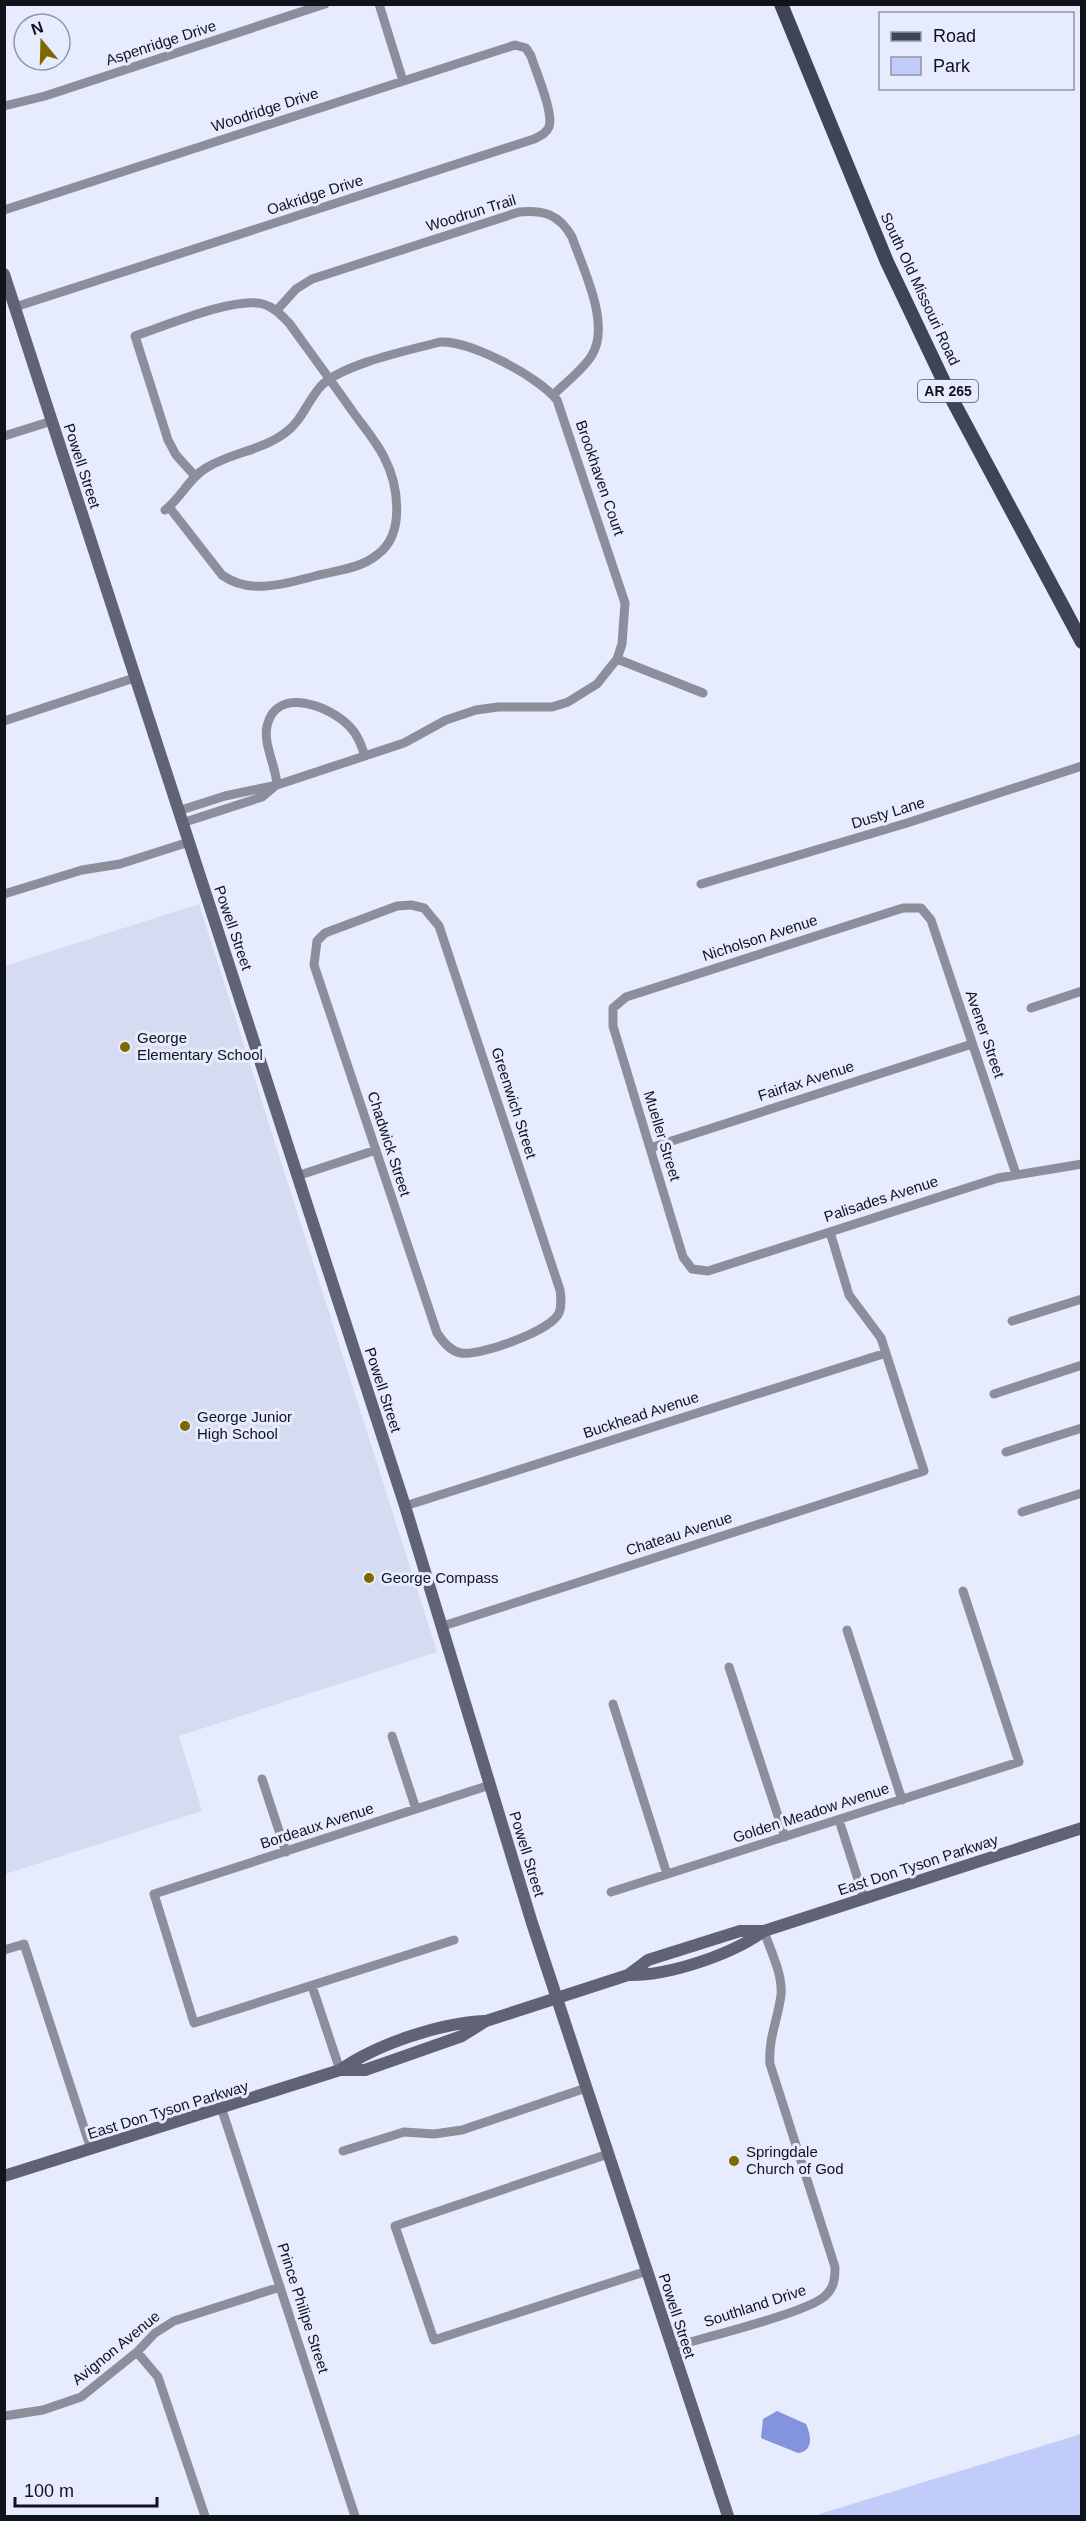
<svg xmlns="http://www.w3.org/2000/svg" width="1086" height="2521" font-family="Helvetica,sans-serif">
	<rect width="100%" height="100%" fill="#e6ebfd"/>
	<path fill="#d5dbf0" d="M199 904 437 1652 179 1736 202 1811 5 1874V966Z"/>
	<path fill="#c1ccfb" d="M1081 2434V2516H813Z"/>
	<path fill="#8493de" d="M777 2411 806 2424C811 2435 814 2451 798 2453L761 2438 763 2419Z"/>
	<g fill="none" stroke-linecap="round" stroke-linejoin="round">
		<path stroke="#8c8f9b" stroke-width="9" d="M379 4 403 81
			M4 106 45 96 325 4
			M4 210 515 45 526 48 531 56C536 72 554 113 549 127 546 134 540 136 534 139L15 307
			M277 310 296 289 312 279 519 212C544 210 559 214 572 237 583 269 611 324 592 355 583 370 565 383 553 395
			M4 436 52 421
			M169 507 222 575C251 596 287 583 319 575 339 570 362 568 378 554 406 533 398 484 384 457 376 441 363 426 353 412 332 382 310 352 289 323 281 315 274 307 263 304 235 296 165 326 135 336L168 440 176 455 195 476
			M165 510C181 498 189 478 206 468 232 452 261 451 285 433 302 421 308 400 321 386 342 364 410 350 440 342 470 340 539 377 557 400L625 603 622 644 617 659 597 684 568 702 552 707H498L476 710 446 720 404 743 277 785 225 796 178 811
			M617 659 703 693
			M4 721 134 678
			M277 785C276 766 263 744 267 726 276 685 331 706 350 727 358 735 361 745 365 756
			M182 823 262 797 275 786
			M701 884 907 823 1082 766
			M4 894 82 870 120 864 189 842
			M411 905 424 908 439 926 560 1290C561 1298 562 1306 559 1313 551 1331 480 1356 461 1353 450 1351 443 1342 437 1333L314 965 317 941 325 933 397 906Z
			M1031 1008 1082 991
			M650 1148 972 1044
			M1016 1174 931 920 921 908H903L626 997 613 1008V1026L683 1257 692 1269 708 1271 998 1178 1082 1164
			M297 1176 376 1150
			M1012 1321 1082 1299
			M994 1394 1082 1365
			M1006 1452 1082 1428
			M405 1506 886 1353
			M1022 1512 1082 1493
			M443 1626 924 1471 881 1338 849 1295 830 1232
			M847 1630 902 1800
			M729 1667 785 1837
			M613 1704 667 1874
			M392 1736 416 1809
			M262 1779 286 1852
			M839 1820 864 1898
			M611 1892 1019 1762 963 1591
			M454 1940 194 2023 154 1894 490 1785
			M4 1950 24 1944 91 2149
			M312 1986 340 2070
			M222 2110 355 2516
			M343 2151 404 2132 434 2134 462 2130 586 2088
			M608 2154 395 2226 434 2340 647 2271
			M672 2347C702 2338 807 2313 825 2296 834 2288 835 2279 835 2267L770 2064C768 2039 778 2019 781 1995 783 1974 770 1950 764 1931
			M137 2352 158 2377 205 2516
			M4 2416 43 2410 81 2397 137 2352 155 2333 174 2321 280 2287"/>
		<path stroke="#5f6374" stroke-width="12" d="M4 274 405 1506 532 1923 728 2516
			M628 1975C668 1976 731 1955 764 1931
			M340 2070C377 2044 440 2023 485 2021
			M4 2176 340 2070H365L462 2036 486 2021 628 1975 648 1960 740 1931H764L1082 1828"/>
		<path stroke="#404459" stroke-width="14" d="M781 4 887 262 954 403 1082 642"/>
	</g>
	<g fill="#7e6800" stroke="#e6ebfd" stroke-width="2">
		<circle cx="125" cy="1047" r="6"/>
		<circle cx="185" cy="1426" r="6"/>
		<circle cx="369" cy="1578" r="6"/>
		<circle cx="734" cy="2161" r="6"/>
	</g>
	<g text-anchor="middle" stroke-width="6" stroke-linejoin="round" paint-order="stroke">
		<rect fill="#e6ebfd" stroke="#505360" stroke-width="1.5" x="918" y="380" width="60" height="22" rx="4.5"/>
		<g font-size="14" font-weight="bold" fill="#10121c">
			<text x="948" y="396">AR 265</text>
		</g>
		<g font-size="15" fill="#10121c" stroke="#e6ebfd">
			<text transform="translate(161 43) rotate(-18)" y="5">Aspenridge Drive</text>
			<text transform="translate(265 110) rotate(-18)" y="5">Woodridge Drive</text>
			<text transform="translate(315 195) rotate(-18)" y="5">Oakridge Drive</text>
			<text transform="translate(471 213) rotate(-17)" y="5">Woodrun Trail</text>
			<text transform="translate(920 289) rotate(65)" y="5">South Old Missouri Road</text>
			<text transform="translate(82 466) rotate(72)" y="5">Powell Street</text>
			<text transform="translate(600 478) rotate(71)" y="5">Brookhaven Court</text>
			<text transform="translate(888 813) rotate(-17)" y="5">Dusty Lane</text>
			<text transform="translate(233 928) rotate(71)" y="5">Powell Street</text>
			<text transform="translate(760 938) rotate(-18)" y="5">Nicholson Avenue</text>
			<text transform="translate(985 1034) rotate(71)" y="5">Avener Street</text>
			<text transform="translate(806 1081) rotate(-18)" y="5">Fairfax Avenue</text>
			<text transform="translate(514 1103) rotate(72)" y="5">Greenwich Street</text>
			<text transform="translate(662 1136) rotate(73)" y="5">Mueller Street</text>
			<text transform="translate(389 1144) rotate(72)" y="5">Chadwick Street</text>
			<text transform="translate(881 1199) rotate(-18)" y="5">Palisades Avenue</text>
			<text transform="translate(383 1390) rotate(72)" y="5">Powell Street</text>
			<text transform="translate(641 1415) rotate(-18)" y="5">Buckhead Avenue</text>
			<text transform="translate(679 1534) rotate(-18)" y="5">Chateau Avenue</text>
			<text transform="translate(811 1813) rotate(-18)" y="5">Golden Meadow Avenue</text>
			<text transform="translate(317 1826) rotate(-18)" y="5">Bordeaux Avenue</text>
			<text transform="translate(527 1854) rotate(73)" y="5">Powell Street</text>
			<text transform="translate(918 1865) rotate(-18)" y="5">East Don Tyson Parkway</text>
			<text transform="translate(168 2110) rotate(-17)" y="5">East Don Tyson Parkway</text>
			<text transform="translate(755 2306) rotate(-18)" y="5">Southland Drive</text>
			<text transform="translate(303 2308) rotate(72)" y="5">Prince Philipe Street</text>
			<text transform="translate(677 2316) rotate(72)" y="5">Powell Street</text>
			<text transform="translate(116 2348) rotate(-39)" y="5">Avignon Avenue</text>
		</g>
		<g font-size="15" fill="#10121c" stroke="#e6ebfd" text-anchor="start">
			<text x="137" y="1043">George<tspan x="137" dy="17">Elementary School</tspan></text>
			<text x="197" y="1422">George Junior<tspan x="197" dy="17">High School</tspan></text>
			<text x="381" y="1583">George Compass</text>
			<text x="746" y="2157">Springdale<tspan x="746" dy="17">Church of God</tspan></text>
		</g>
	</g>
	<rect width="1086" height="2521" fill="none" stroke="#10121c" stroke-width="12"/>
	<rect x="879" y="12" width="195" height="78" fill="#e6ebfd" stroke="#9094a3" stroke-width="1.5"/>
	<rect x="891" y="32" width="30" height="9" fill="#404459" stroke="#9094a3" stroke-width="1.5"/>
	<text x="933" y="42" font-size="18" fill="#10121c">Road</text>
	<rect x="891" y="57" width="30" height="18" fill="#c1ccfb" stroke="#9094a3" stroke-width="1.5"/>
	<text x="933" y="72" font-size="18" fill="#10121c">Park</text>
	<g transform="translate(42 42) rotate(341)"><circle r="28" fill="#e6ebfd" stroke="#9094a3" stroke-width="1.5"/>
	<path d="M0-4.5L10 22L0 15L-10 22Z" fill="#7e6800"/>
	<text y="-9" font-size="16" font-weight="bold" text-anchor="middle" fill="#10121c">N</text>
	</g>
	<path d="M15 2497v9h142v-9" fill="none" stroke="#10121c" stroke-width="3"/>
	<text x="24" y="2497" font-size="18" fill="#10121c" stroke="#e6ebfd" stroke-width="4.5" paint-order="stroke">100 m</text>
</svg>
